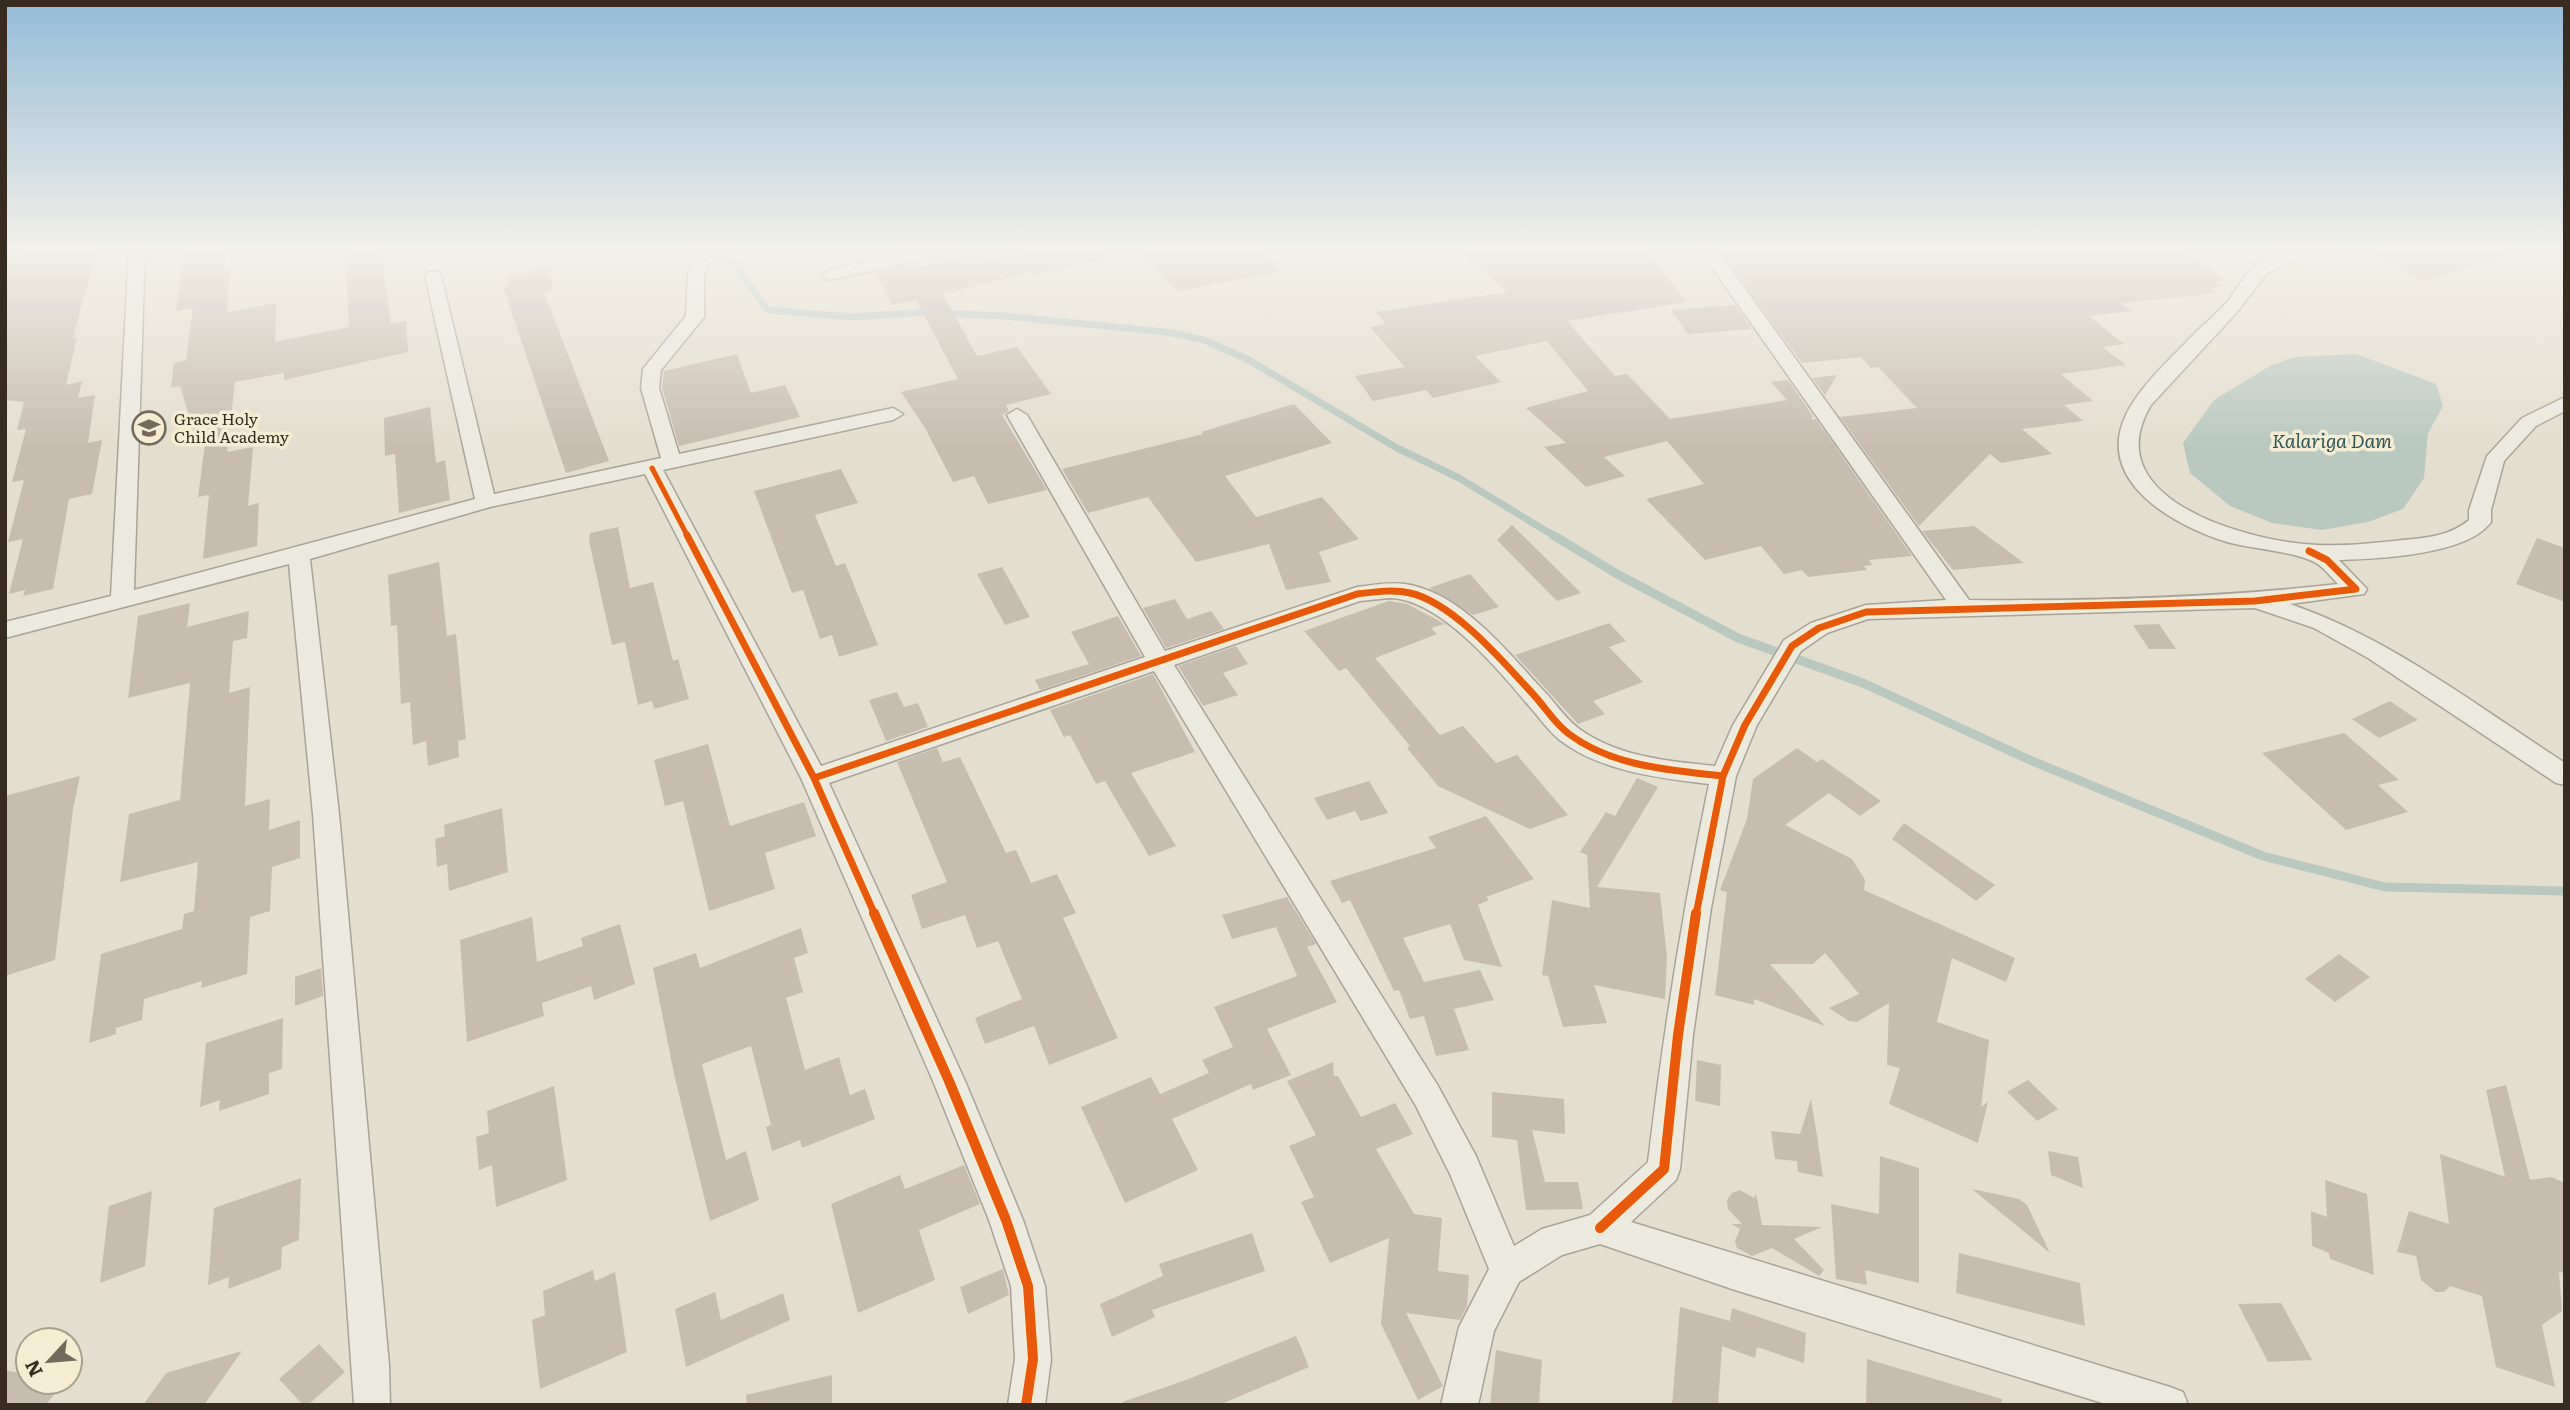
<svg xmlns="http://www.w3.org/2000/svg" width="2570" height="1410" font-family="Literata,serif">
	<rect width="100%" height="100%" fill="#e4dece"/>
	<path fill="#b9c9c0" d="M2356 354 2436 384 2443 406 2428 433 2424 478 2403 509 2368 522 2322 530 2272 523 2230 506 2190 473 2183 443 2214 400 2270 366 2295 357Z"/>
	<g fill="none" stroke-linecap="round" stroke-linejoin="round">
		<path stroke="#b9c9c0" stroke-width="7" d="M692 248 732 262 768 310 852 317 924 312 1004 316 1166 332 1204 340 1247 359 1397 448 1459 478 1556 537"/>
		<path stroke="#b9c9c0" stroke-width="9" d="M1553 535 1617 574 1738 638 1863 683 2032 761 2263 856 2385 887 2565 891"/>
	</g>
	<path fill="#c7bdaf" d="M32 248H97L73 338 77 337 66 385 82 381 78 398 95 395 88 443 102 440 92 494 69 499 53 589 23 596 25 590 9 594 23 539 8 542 24 480 12 482 26 429 17 430 24 402 5 400V257Z
		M184 248H226L224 271 230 270 227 312 276 303 275 342 349 327 345 248H381L391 324 406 321 408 352 284 380V373L235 382 227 452 253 447 248 506 259 503 257 546 203 559 209 495 198 497 206 436 196 438 180 386 171 388 174 363 186 360 193 308 176 311Z
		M1034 248H1110L1111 258 1035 275 1032 272 943 294 977 356 1017 347 1051 394 1006 405 1009 411 1002 415 1047 490 988 504 974 476 953 482 925 428 901 392 958 379 916 300 892 305 875 273 909 265 911 269 982 252 988 259Z
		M1138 248H1261L1281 271 1177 292Z
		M1456 248H1644L1687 302 1567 321 1615 376 1627 374 1670 419 1787 400 1771 382 1788 380 1813 416 1811 420 1816 419 1912 556 1869 560 1872 565 1864 566 1867 570 1808 577 1802 570 1784 574 1761 546 1705 560 1646 499 1704 484 1667 441 1604 457 1625 476 1586 487 1544 447 1566 443 1526 408 1588 391 1547 341 1475 356 1501 382 1433 398 1426 390 1373 401 1355 376 1405 367 1370 327 1386 324 1376 312 1508 292Z
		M1717 248H2178L2225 280 2215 281 2223 286 2211 288 2219 293 2121 303 2132 311 2089 316 2124 344 2102 347 2126 365 2061 374 2093 401 2064 405 2083 421 2022 429 2052 454 2001 463 1990 454 1919 526 1840 417 1917 408 1878 367 1871 368 1861 357 1802 363Z
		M2360 248H2510L2511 254 2423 281Z
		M549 267 554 290 544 292 609 461 566 473 503 287 508 286 506 276Z
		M1735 305 1752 329 1688 334 1671 310Z
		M737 354 751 393 785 385 800 417 679 446 662 388 664 371Z
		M1837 375 1825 395 1812 378Z
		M1294 404 1332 443 1225 476 1256 517 1322 497 1359 539 1319 552 1331 582 1286 590 1269 544 1196 562 1148 497 1088 513 1062 469 1203 434 1201 432Z
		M430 407 436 463 445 460 450 500 399 513 395 454 385 456 384 418Z
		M841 469 858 503 815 515 836 566 845 563 878 645 839 657 832 635 820 639 803 590 792 593 754 491Z
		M1512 525 1581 593 1557 601 1497 540Z
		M1974 526 2024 563 1953 570 1922 531Z
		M618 527 630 588 653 582 673 661 678 659 689 699 654 709 652 701 638 705 625 642 612 645 589 541 590 533Z
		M2537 538 2565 548V602L2516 584Z
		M439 562 447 636 456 634 466 739 458 741 459 757 428 766 426 741 413 745 410 702 401 704 397 625 391 626 388 575Z
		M1002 567 1030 617 1005 625 977 574Z
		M1470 574 1499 607 1473 615 1429 588Z
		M1175 599 1187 619 1211 611 1224 629 1166 648 1143 608Z
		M1389 601 1407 604 1445 624 1431 628 1437 634 1375 658 1440 735 1463 726 1496 763 1517 755 1568 815 1530 829 1438 786 1407 748 1410 746 1346 668 1339 671 1304 631Z
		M190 603 187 627 249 611 247 638 233 641 229 693 250 687 245 806 270 799 269 830 300 820V858L272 867 270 911 250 917 247 974 201 988 202 981 144 999 142 1020 116 1028V1034L89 1043 101 954 182 929 184 914 194 911 198 862 120 882 129 814 180 800 190 683 128 698 138 616Z
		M1118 616 1141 656 1040 690 1035 680 1089 664 1071 632Z
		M1609 623 1626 641 1609 647 1643 682 1593 701 1605 714 1578 724 1515 655Z
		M2159 624 2176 649H2149L2133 625Z
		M1236 646 1248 664 1223 673 1238 695 1203 706 1178 666Z
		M1153 674 1195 752 1131 773 1176 846 1149 856 1105 781 1096 784 1070 735 1064 737 1050 710Z
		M897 692 904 707 918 703 928 727 886 741 869 700Z
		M2390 701 2418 720 2379 738 2352 719Z
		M2344 733 2399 780 2378 785 2408 812 2346 830 2262 753Z
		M708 744 730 826 804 802 816 836 765 853 775 889 709 911 683 801 665 806 654 760Z
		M937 748 943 762 960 757 1006 853 1016 850 1031 883 1057 874 1076 913 1063 918 1118 1038 1049 1065 1034 1026 985 1044 975 1018 1022 999 998 941 977 948 965 915 922 929 911 895 947 882 897 762Z
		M1797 748 1817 762 1822 759 1881 801 1860 816 1829 793 1785 825 1852 859 1865 880 1864 890 2015 958 2006 982 1952 958 1937 1022 1989 1040 1981 1107 1988 1102 1978 1143 1889 1104 1900 1068 1887 1065 1889 1003 1857 1022 1849 1021 1829 1008 1859 994 1825 953 1813 964H1770L1825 1026 1754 999V1005L1715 995 1727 892 1720 890 1747 819 1753 779Z
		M80 776 73 809 55 960 5 976V796Z
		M1637 778 1658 787 1597 887 1660 893 1667 957 1665 999 1594 985 1607 1023 1563 1027 1548 976 1542 975 1552 900 1590 908 1587 855 1580 852 1606 812 1615 816Z
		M1369 781 1388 813 1361 821 1355 811 1327 820 1314 798Z
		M502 808 508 872 449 891 447 864 437 867 435 839 445 836 444 825Z
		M1486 816 1534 879 1486 897 1489 900 1478 905 1502 967 1464 960 1450 924 1403 938 1424 982 1480 970 1494 1000 1454 1009 1469 1050 1436 1056 1424 1016 1410 1019 1399 990 1394 991 1350 900 1342 903 1330 881 1436 848 1428 837Z
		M1904 823 1995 885 1976 901 1892 839Z
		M1287 897 1316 944 1307 947 1337 1002 1267 1029 1291 1075 1253 1090 1251 1084 1172 1119 1198 1170 1125 1203 1081 1107 1151 1077 1160 1094 1209 1073 1202 1060 1233 1047 1214 1007 1297 976 1276 927 1232 939 1222 915Z
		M532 917 537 962 583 946 581 938 620 924 635 984 594 1000 591 986 542 1003 544 1016 467 1042 460 940Z
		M801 928 808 953 794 958 803 992 786 998 805 1070 839 1057 850 1095 865 1089 875 1119 802 1148 800 1140 772 1151 766 1127 771 1125 751 1046 702 1064 726 1160 746 1151 759 1200 710 1221 674 1074 653 968 696 953 700 968Z
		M2339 954 2370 977 2335 1002 2305 979Z
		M321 968 323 996 295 1006V977Z
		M283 1018 282 1069 269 1073V1094L219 1111 220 1100 200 1107 206 1043Z
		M1697 1060 1721 1065 1720 1106 1695 1101Z
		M1333 1062 1334 1076H1338L1361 1117 1395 1103 1413 1134 1376 1149 1414 1214 1442 1218 1438 1271 1469 1275 1467 1306 1460 1320 1406 1313 1443 1386 1418 1400 1381 1324 1389 1238 1330 1263 1301 1202 1314 1197 1289 1146 1316 1135 1287 1081Z
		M2028 1080 2058 1109 2037 1121 2007 1092Z
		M2506 1085 2530 1180 2551 1177 2565 1183V1273L2559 1272 2562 1311 2542 1325 2555 1387 2496 1367 2482 1296 2450 1286 2444 1292H2436L2421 1280 2416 1256 2397 1252 2409 1211 2449 1224 2440 1154 2505 1177 2486 1090Z
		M554 1086 567 1180 496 1207 492 1165 479 1170 476 1137 489 1133 487 1111Z
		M1492 1092 1564 1099 1565 1134 1532 1130 1545 1182H1578L1583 1209 1526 1210 1517 1140 1492 1137Z
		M1811 1099 1817 1136 1823 1177 1798 1172 1797 1161 1775 1159 1771 1131 1800 1134Z
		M2048 1151 2078 1157 2083 1188 2051 1175Z
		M1880 1156 1919 1168V1283L1865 1270 1867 1285 1836 1279 1831 1204 1879 1214Z
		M964 1165 980 1204 919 1230 935 1280 858 1313 831 1204 900 1175 905 1189Z
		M301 1178 299 1240 282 1247 281 1269 228 1289 229 1277 208 1285 214 1208Z
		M2325 1180 2367 1194 2374 1275 2330 1259 2329 1253 2312 1246 2311 1211 2327 1217Z
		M1972 1189 2019 1199 2027 1205 2050 1253Z
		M1740 1190 1754 1198 1756 1193 1762 1225 1822 1227 1794 1239 1824 1270 1819 1276 1772 1248 1752 1256 1737 1248 1735 1241 1740 1229 1732 1224H1742L1728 1209 1727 1200 1732 1193Z
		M152 1191 145 1266 100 1283 109 1206Z
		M1252 1233 1265 1271 1152 1310 1155 1317 1112 1337 1100 1304 1163 1276 1159 1264Z
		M1959 1253 2080 1283 2085 1326 1956 1293Z
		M1003 1269 1009 1295 968 1314 960 1287Z
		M593 1270 595 1281 615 1272 627 1352 540 1389 532 1320 545 1315 543 1291Z
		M715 1292 721 1320 783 1293 790 1320 686 1367 675 1309Z
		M2281 1303 2312 1360 2268 1362 2238 1304Z
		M1680 1307 1730 1321 1732 1308 1806 1333 1804 1363 1757 1347 1755 1358 1722 1346 1718 1405H1672Z
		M1296 1336 1309 1367 1219 1405H1123L1122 1402 1186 1380Z
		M319 1344 345 1372 308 1405H303L279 1379Z
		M1496 1350 1542 1360 1539 1405H1490Z
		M242 1351 204 1405H143L166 1373Z
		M1867 1359 2002 1399 2001 1405H1866Z
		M5 1370 28 1375V1382H63L46 1405H5Z
		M832 1375V1405H747L746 1395Z"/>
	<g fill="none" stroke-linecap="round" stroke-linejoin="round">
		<defs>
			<path id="minor" d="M5 248H19L5 255Z
				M129 248H145L134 590 475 499 425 276 427 272H439L441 276 494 494 661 458 641 388 643 369 686 316 688 274 695 256 720 248H744L708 263 704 274V317L661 370 659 388 679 454 893 408 903 414 893 420 663 470 821 766 1145 657 1007 415 1017 409 1027 415 1165 651 1357 587C1373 585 1389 582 1405 584 1460 592 1506 650 1542 689 1554 701 1564 717 1578 728 1617 757 1668 761 1715 766L1733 725 1784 640 1811 623 1866 605 1946 600 1708 262 1693 248H1712L1720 254 1969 600C2092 601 2216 598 2338 584 2332 578 2326 570 2319 565 2302 552 2251 549 2227 542 2175 526 2094 482 2126 415 2139 387 2173 356 2194 334 2206 322 2219 312 2229 300 2236 290 2242 279 2250 270 2272 247 2312 248 2341 248L2339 251 2292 261 2267 273 2238 311 2151 405C2096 497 2239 538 2304 544 2335 547 2364 544 2394 541 2420 538 2448 538 2469 520V510L2487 456 2522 418 2565 397V411L2536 426 2504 461 2491 510V522C2468 555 2377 559 2339 560L2367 589 2364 594 2290 604C2390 638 2477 706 2565 763V785L2556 783 2368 658 2314 628 2255 608 1868 619 1827 633 1801 651 1757 725 1736 776 1711 908 1693 1035 1680 1169 1676 1180 1631 1222 2170 1387 2183 1392 2188 1405H2109L1735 1290 1600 1244 1562 1255 1519 1282 1494 1331 1478 1405H1441L1459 1327 1489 1269 1450 1174 1416 1106 1154 671 829 783 965 1081 1023 1220 1045 1286 1051 1359 1045 1405H1008L1015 1359 1011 1286 989 1220 933 1081 801 778 645 474 490 507 310 559 339 814 389 1365 390 1405H354L313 814 289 564 5 638V622L111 596ZM1389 598C1439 598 1498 669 1529 706 1539 717 1549 732 1561 741 1603 772 1659 778 1709 784 1683 909 1663 1034 1648 1162L1590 1215 1542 1229 1514 1246 1476 1156 1438 1086 1174 665 1360 601Z
				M929 248H960L952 253 829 280 821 275 829 270Z"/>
		</defs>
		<use href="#minor" stroke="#a9a397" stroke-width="3"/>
		<use href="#minor" fill="#ece9df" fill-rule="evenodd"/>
		<defs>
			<path id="cycleway-far2" d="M652 468 688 537"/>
			<path id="cycleway-far1" d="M687 535 814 778 875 915
				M814 778 1357 594C1374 592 1393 589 1410 593 1454 603 1503 662 1533 694 1545 707 1555 724 1569 734 1613 767 1671 770 1723 776
				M1696 915 1723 776 1745 725 1792 646 1819 628 1866 612 2255 601 2356 589 2327 560 2309 551"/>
			<path id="cycleway" d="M874 913 949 1081 1006 1220 1028 1286 1033 1359 1026 1405
				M1600 1228 1664 1169 1678 1035 1696 913"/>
		</defs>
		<use href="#cycleway-far2" stroke="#f4edd4" stroke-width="9"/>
		<use href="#cycleway-far1" stroke="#f4edd4" stroke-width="11"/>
		<use href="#cycleway" stroke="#f4edd4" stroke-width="14"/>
		<use href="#cycleway-far2" stroke="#e8590c" stroke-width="5"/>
		<use href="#cycleway-far1" stroke="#e8590c" stroke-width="7"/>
		<use href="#cycleway" stroke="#e8590c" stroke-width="10"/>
	</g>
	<linearGradient id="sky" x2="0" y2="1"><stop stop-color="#95bcd8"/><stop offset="0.56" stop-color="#f3f0e9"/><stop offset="1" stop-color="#f3f0e9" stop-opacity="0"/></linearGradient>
	<rect width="2570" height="446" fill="url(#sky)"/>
	<defs>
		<symbol id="school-ring" viewBox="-11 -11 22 22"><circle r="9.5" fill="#f4edd4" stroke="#746a5c" stroke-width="1.5"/><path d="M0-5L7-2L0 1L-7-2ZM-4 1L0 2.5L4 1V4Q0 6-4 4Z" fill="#746a5c"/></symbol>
	</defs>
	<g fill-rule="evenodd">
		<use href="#school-ring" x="130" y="409" width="38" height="38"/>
	</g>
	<g text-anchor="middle" stroke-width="7" stroke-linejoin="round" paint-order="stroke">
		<g font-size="16" fill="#372c1f" stroke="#f4edd4" text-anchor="start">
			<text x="174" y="425">Grace Holy<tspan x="174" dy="18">Child Academy</tspan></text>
		</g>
		<g font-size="19" font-style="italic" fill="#2f5756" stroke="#f4edd4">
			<text x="2332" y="448">Kalariga Dam</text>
		</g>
	</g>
	<rect width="2570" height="1410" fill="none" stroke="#372c1f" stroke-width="14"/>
	<g transform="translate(49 1361) rotate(244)"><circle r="33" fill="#f4edd4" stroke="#a8a08c" stroke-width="2"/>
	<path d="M0-5L12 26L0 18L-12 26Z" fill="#746a5c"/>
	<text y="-10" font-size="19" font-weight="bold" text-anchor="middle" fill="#372c1f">N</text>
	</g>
</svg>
